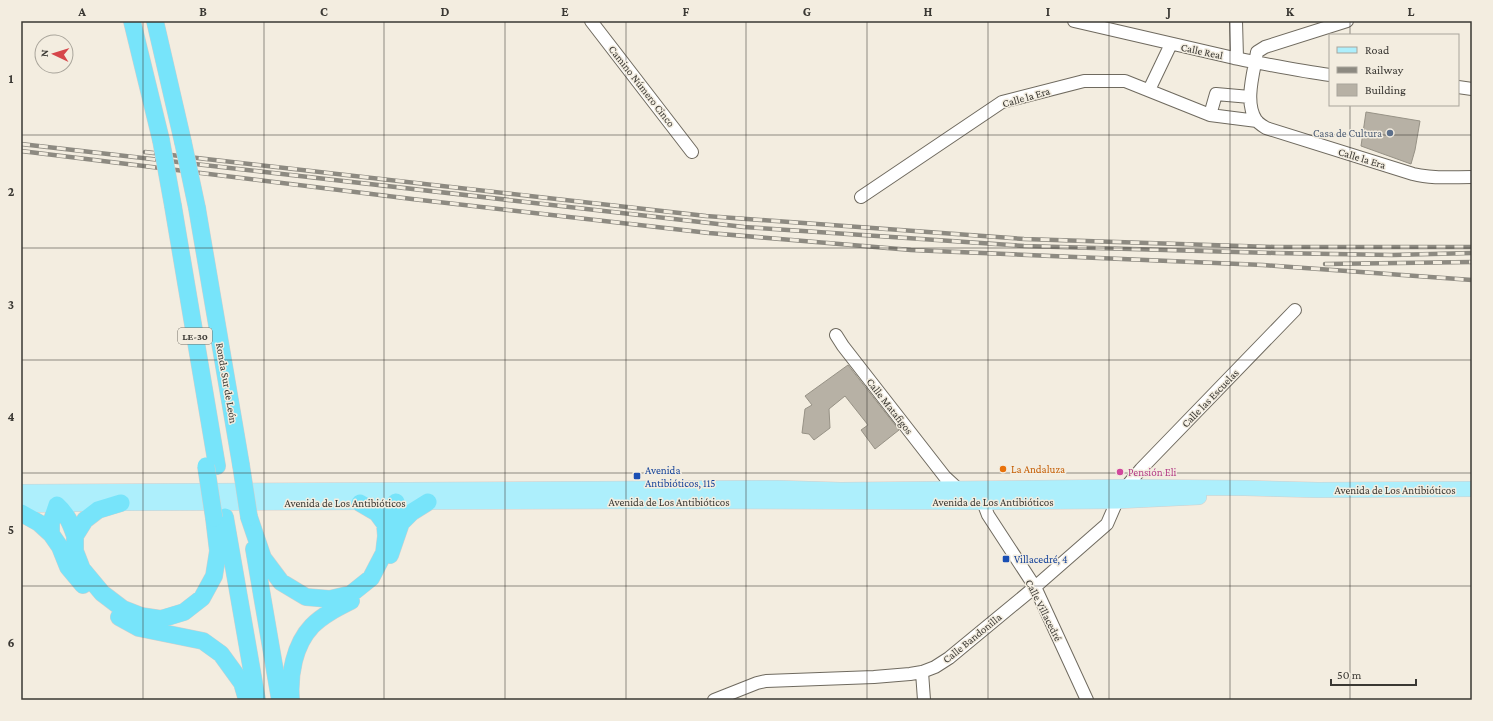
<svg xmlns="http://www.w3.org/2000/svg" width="1493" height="721" font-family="'Crimson Pro',serif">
	<rect width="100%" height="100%" fill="#f3ede0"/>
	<path fill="#b7b1a5" stroke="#979286" d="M1366 112 1420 121 1415 150 1411 164 1361 146Z
		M848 365 899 430 875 449 861 430 868 425 845 396 829 409 830 428 814 440 809 434 802 433 805 409 812 405 805 396Z"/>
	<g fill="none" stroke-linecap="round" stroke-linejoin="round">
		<defs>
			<path id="minor" d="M591 21 692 152
				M1074 21C1128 34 1181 46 1234 58 1266 64 1298 71 1330 75
				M1236 21 1237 58
				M1347 21 1265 47 1257 52C1254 72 1244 102 1256 120 1258 123 1263 126 1266 128L1413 174C1432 179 1452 177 1472 177
				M1458 87 1472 89
				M1149 90 1171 44
				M1210 115 1216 94 1250 97
				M861 197 1002 102 1084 81H1125L1210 115 1257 121
				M836 335 843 346 945 477 958 489
				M1126 487 1141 469 1295 310
				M983 502 988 515 1035 587 1087 700
				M922 672 924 700
				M714 700 757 683 766 681 874 677 910 674 922 672 935 667 949 658 1035 587 1107 524 1117 501"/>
			<path id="major" d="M21 492 777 488 841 490 1126 487 1245 488 1318 490 1472 489
				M21 505 121 503 660 501 983 502 1117 501 1199 497"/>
			<path id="highway" d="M132 21 161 140
				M155 21 183 142
				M173 206 217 466
				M197 208 241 465
				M121 503 98 510 85 520 75 536V551L82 569 102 593 123 609 141 616 161 619 184 612 202 598 214 576 218 551 214 518
				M21 513 39 523 51 534 60 547 68 567 83 585
				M225 517 257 700
				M249 517 263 558 281 582 306 597 330 599 351 594 371 578 384 553 386 536 385 524 377 513 360 503
				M385 524 387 513 396 502 401 515V523
				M51 534V523L57 505C67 514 71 524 75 536
				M254 549 280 700
				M390 555 401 523 412 512 428 502
				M119 617 139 628 203 641 221 654 242 683 247 700
				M291 700C289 675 294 645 312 626 323 615 337 608 351 601"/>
		</defs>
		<use href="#minor" stroke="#6f6a5f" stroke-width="14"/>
		<use href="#major" stroke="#d0cfce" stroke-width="16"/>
		<use href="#highway" stroke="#d0cfce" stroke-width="18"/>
		<use href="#minor" stroke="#fff" stroke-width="12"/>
		<use href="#major" stroke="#adeffc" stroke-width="15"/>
		<use href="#highway" stroke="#77e4fa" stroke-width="17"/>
		<defs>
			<path id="rail" d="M21 144 744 227 1024 246 1275 253 1392 255 1472 253
				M21 151 412 199 709 233 911 250 1263 265 1472 280
				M145 152 706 216 1024 239 1275 247H1472
				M1325 264 1472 262"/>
		</defs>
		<use href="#rail" stroke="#8d8a81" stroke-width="4.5"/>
		<use href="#rail" stroke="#f3ede0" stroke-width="3" stroke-dasharray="9" stroke-linecap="butt"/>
		<defs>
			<path id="highway-bridge" d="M161 140 173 206
				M183 142 197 208
				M241 465 249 517
				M206 466 214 518"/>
		</defs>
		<use href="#highway-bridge" stroke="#d0cfce" stroke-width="18" stroke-linecap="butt"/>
		<use href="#highway-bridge" stroke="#77e4fa" stroke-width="17"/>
	</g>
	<path fill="none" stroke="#3a3833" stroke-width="1" stroke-opacity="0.55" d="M143 21V700M264 21V700M384 21V700M505 21V700M626 21V700M746 21V700M867 21V700M988 21V700M1109 21V700M1230 21V700M1350 21V35M1350 105V700M21 135H1472M21 248H1472M21 360H1472M21 473H1472M21 586H1472"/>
	<circle fill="#5c6f8a" stroke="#f3ede0" stroke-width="1.5" cx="1390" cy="133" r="4"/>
	<circle fill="#e8710a" stroke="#f3ede0" stroke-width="1.5" cx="1003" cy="469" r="4"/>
	<circle fill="#d1479c" stroke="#f3ede0" stroke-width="1.5" cx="1120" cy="472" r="4"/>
	<g fill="#1a4fb4" stroke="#f3ede0" stroke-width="1.5">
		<rect x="633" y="472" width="8" height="8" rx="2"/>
		<rect x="1002" y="555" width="8" height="8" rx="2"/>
	</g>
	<g text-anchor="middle" stroke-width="3" stroke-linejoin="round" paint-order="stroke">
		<rect fill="#f3ede0" stroke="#726e67" stroke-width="1" x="178" y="328" width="34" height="16" rx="3"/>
		<g font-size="10" font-weight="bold" fill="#3a3833">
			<text x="195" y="340">LE-30</text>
		</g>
		<g font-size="11" fill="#3a3833" stroke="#f3ede0">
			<text transform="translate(1202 51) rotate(12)" y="4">Calle Real</text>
			<text transform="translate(642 86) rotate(52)" y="4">Camino Número Cinco</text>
			<text transform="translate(1026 97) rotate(-16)" y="4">Calle la Era</text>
			<text transform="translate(1362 158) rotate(17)" y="4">Calle la Era</text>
			<text transform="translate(227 383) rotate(80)" y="4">Ronda Sur de León</text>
			<text transform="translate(1210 398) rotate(-46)" y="4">Calle las Escuelas</text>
			<text transform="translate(890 406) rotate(52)" y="4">Calle Matafigos</text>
			<text x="1395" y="494">Avenida de Los Antibióticos</text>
			<text x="669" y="506">Avenida de Los Antibióticos</text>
			<text x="993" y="506">Avenida de Los Antibióticos</text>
			<text x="345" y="507">Avenida de Los Antibióticos</text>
			<text transform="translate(1044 610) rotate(63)" y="4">Calle Villacedré</text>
			<text transform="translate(972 638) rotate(-39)" y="4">Calle Bandonilla</text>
		</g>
		<g font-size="11" fill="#4e5e75" stroke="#f3ede0" text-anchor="end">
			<text x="1382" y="137">Casa de Cultura</text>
		</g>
		<g font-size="11" fill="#c56008" stroke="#f3ede0" text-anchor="start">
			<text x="1011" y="473">La Andaluza</text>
		</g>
		<g font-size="11" fill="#164399" stroke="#f3ede0" text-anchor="start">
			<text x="645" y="474">Avenida<tspan x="645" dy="13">Antibióticos, 115</tspan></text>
			<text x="1014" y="563">Villacedré, 4</text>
		</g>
		<g font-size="11" fill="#b23c85" stroke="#f3ede0" text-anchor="start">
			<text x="1128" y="476">Pensión Eli</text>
		</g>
	</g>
	<rect width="1493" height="721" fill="none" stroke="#f3ede0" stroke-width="44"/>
	<rect x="1329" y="34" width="130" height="72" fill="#f3ede0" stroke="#a9a59b"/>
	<rect x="1337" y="47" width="20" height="6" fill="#adeffc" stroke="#a9a59b"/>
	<text x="1365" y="54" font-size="12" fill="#3a3833">Road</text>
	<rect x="1337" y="67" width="20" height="6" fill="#8d8a81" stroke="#a9a59b"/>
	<text x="1365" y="74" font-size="12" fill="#3a3833">Railway</text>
	<rect x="1337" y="84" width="20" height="12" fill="#b7b1a5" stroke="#a9a59b"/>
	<text x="1365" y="94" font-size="12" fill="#3a3833">Building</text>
	<g transform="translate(54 54) rotate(274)"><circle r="19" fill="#f3ede0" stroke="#a9a59b"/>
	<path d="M0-3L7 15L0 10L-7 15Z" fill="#d6464b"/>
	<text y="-6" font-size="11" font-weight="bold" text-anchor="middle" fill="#3a3833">N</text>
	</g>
	<path d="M1331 679v6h85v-6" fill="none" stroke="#3a3833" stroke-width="2"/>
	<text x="1337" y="679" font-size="12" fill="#3a3833" stroke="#f3ede0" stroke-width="3" paint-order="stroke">50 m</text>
	<rect x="22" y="22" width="1449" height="677" fill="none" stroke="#3a3833" stroke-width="1.5"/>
	<g font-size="13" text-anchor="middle" font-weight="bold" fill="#3a3833">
		<text x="82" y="16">A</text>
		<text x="203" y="16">B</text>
		<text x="324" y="16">C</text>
		<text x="445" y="16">D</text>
		<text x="565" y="16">E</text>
		<text x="686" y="16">F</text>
		<text x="807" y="16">G</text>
		<text x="928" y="16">H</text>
		<text x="1048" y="16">I</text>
		<text x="1169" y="16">J</text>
		<text x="1290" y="16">K</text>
		<text x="1411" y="16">L</text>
		<text x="11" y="83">1</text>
		<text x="11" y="196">2</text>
		<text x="11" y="309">3</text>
		<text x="11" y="421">4</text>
		<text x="11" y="534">5</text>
		<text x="11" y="647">6</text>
	</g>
</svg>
